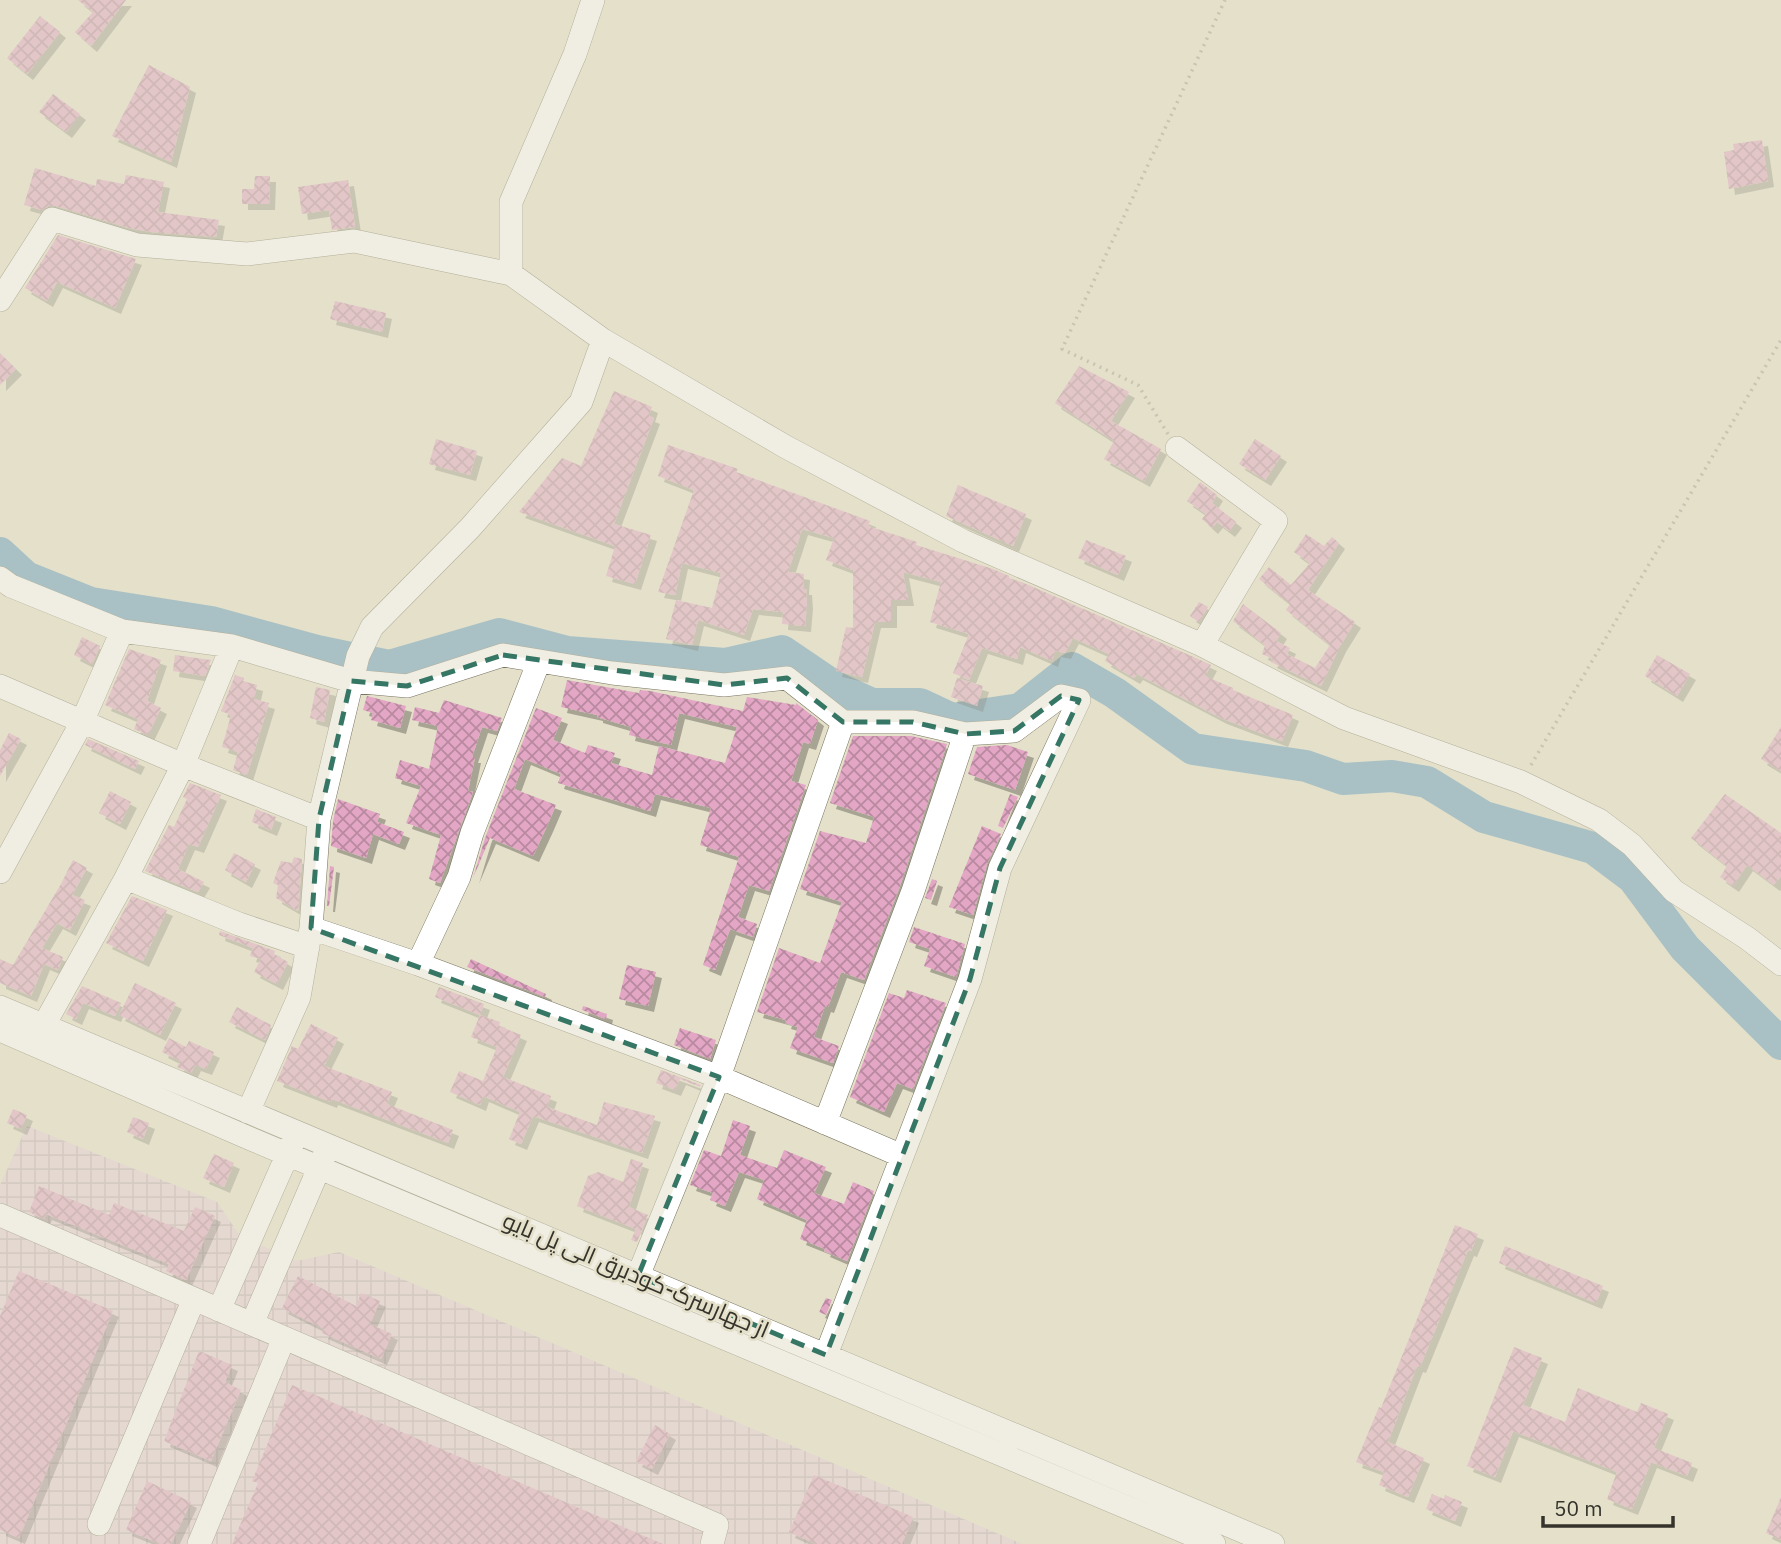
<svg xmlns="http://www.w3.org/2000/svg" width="1781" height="1544" font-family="'IBM Plex Sans',Cairo,sans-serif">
	<defs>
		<pattern id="industrial-grid" width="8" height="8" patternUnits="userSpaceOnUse" patternTransform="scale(1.75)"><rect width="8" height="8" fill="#e5ced9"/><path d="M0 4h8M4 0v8" fill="none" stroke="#c5b1ba"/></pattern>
		<pattern id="building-cross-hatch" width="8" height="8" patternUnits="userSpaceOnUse" patternTransform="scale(1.75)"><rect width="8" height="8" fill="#e3a7c5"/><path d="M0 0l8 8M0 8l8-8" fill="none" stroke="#b989a0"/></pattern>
		<filter id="shadow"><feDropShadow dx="6" dy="6" stdDeviation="0" flood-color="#0004"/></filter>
	</defs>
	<rect width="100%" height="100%" fill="#e4e0ca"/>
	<path fill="url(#industrial-grid)" d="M27 1126 217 1202 240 1236 297 1261 339 1252 1022 1544H0V1185Z"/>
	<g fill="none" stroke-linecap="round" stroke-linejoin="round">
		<path stroke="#629cbe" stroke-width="32" d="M0 553 26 577 91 603 211 622 317 651 389 666 499 634 567 652 725 664 782 651 835 687 872 704H920L952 719 1020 709 1072 668 1115 693 1193 749 1306 766 1343 779 1392 776 1427 782 1484 817 1593 848 1633 878 1685 948 1781 1044"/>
	</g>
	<path fill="url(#building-cross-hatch)" filter="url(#shadow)" d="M78 0H126L91 46 75 32 93 12Z
		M40 16 60 32 27 74 7 58Z
		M149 65 190 87 171 162 112 136Z
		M53 94 80 114 66 132 39 112Z
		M1762 140 1768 181 1729 189 1724 152 1734 150 1733 144Z
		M35 168 96 186 97 179 124 184 126 175 164 182 158 212 219 220 216 237 151 232 129 228 56 206H48L42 210 24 205Z
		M255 176H270L269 204H242V189H254Z
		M348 180 355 227 332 230 329 210 302 214 298 187Z
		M58 235 136 259 115 308 57 282 47 301 25 288Z
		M335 301 386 313 382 332 330 319Z
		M0 353 16 369 0 385Z
		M1079 366 1129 392 1111 421 1161 449 1144 481 1104 459 1114 441 1055 403Z
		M614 391 652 407 649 416 654 418 614 524 651 535 635 584 606 576 615 546 519 512 562 458 581 466Z
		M436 439 477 451 470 475 429 464Z
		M1255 439 1281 456 1265 480 1239 464Z
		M668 445 738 469 736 472 870 521 868 526 917 542 916 545 993 569 1009 576V578L1024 583 1196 658 1211 665 1205 676 1233 688V690L1293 715 1282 741 1221 718 1137 674 1134 678 1105 661 1109 654 1073 638 1065 653 1055 651 1052 661 1020 647 1017 659 982 648 969 680 953 673 969 634 930 622 941 582 903 572 908 600H891V622H875L862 677 836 671 846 627 853 628V570L826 560 834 538 802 529 788 572 804 574 803 589H806L807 603 805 626 782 624 783 612 753 609 744 635 698 620 692 645 666 639 676 600 712 608 721 573 682 563 675 595 658 592 694 490 658 476Z
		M1200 482 1217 495 1212 503 1236 522 1229 531 1217 522 1212 528 1202 519 1206 514 1187 501Z
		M958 485 1026 514 1013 546 946 516Z
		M1306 534 1324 546 1332 537 1339 543 1308 590 1355 622 1340 646 1321 686 1271 662 1273 659 1262 654 1265 645 1233 621 1243 604 1281 633 1276 641 1290 648 1287 654 1315 668 1330 645 1286 610 1290 604 1259 579 1269 567 1291 585 1310 563 1294 552Z
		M1086 540 1126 556 1118 575 1078 558Z
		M1199 602 1208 607 1199 622 1190 616Z
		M82 637 100 646 92 664 74 655Z
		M129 649 161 660 147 701 161 708 148 735 134 729 138 719 105 705Z
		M175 655 211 660 205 676 173 671Z
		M1657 655 1690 674 1677 696 1645 676Z
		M235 675 244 678 243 681 257 685 254 699 269 703 247 775 233 770 238 752 222 747 231 715 221 711Z
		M957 678 983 686 977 706 951 697Z
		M567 680 639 693 640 690 650 691 743 711 747 697 796 705V703L818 720 810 744 803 742 791 781 806 785 769 891 749 885 738 917 757 924 753 937 730 929 715 970 703 965 739 857 700 845 711 808 655 794 650 811 558 783 561 774 525 759 514 789 556 805 547 826 533 856 490 838 473 878 485 838 536 708 562 718 553 740 585 753 588 745 615 753 611 763 652 775 659 746 725 763 737 727 679 713 671 745 629 735 631 727 597 717V715L561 707Z
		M316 687 330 690 324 722 310 718Z
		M367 696 406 706 400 728 371 720 373 713 363 710Z
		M444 700 502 718 497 731 482 727 472 757H475L468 791 473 792 440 883 429 879 441 835 406 823 421 786 395 778 400 760 429 769 438 726 412 720 415 707 439 713Z
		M1781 727V771L1761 759Z
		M9 733 21 739 0 776V750Z
		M853 736H911L947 744 900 886 864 980 841 972 828 1007 825 1006 814 1037 839 1046 833 1063 790 1048 798 1027 785 1023 786 1020 757 1012 779 948 820 963 842 902 800 889 820 831 866 843 874 817 830 803Z
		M88 739 139 761 135 769 85 745Z
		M1007 745 1028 752 1015 790 968 774 977 747Z
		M190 783 221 795 198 847 189 844 178 869 204 882 198 892 145 871 169 825 174 827 187 799 183 797Z
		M110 791 131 802 120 824 99 813Z
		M1010 794 1018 797 1003 828 998 826Z
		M1725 794 1781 833V876L1774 885 1747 865 1733 886 1720 877 1727 866 1691 838Z
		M338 799 380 814 377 822 404 832 399 844 373 834 366 858 331 846 333 821Z
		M256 809 276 817 271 830 252 822Z
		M982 826 1001 834 987 864 973 915 949 907Z
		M234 853 255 864 246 882 225 870Z
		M294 857 302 859 298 911 276 898 278 885 273 883 281 861 292 863Z
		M73 860 87 868 72 895 85 900 70 930 57 923 42 948 63 957 58 970 44 964 31 996 0 983V959L13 965 61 884Z
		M330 866 334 867 329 906H327Z
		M932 879 937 881 931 900 925 898Z
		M132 896 167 910 143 961 106 943Z
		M914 927 965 944 956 977 924 966 930 949 909 942Z
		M220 931 275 951 274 954 288 962 277 984 254 972 261 959 250 956 253 948 219 935Z
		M471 959 546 994 545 997 467 967Z
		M627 965 656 972 648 1006 619 999Z
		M135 983 176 1003 160 1035 119 1015Z
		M82 986 121 1003 115 1016 83 1003 76 1019 66 1014Z
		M439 987 484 1004 480 1015 500 1022 499 1026 521 1035 503 1077 551 1096 547 1107 597 1125 604 1102 655 1116 642 1153 533 1116 521 1144 509 1139 520 1112 483 1096 480 1105 450 1092 459 1071 483 1081 497 1047 471 1037 480 1015 435 997Z
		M907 990 946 1003 913 1089 897 1083 884 1112 850 1097 889 993 904 998Z
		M583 1006 607 1014 606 1019 582 1010Z
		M237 1007 271 1025 265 1040 229 1022Z
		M311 1024 338 1038 324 1066 392 1092 387 1104 453 1130 448 1143 332 1099 331 1102 277 1081 292 1046 298 1049Z
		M680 1028 716 1040 710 1059 674 1045Z
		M169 1038 186 1047 189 1041 214 1052 206 1069 195 1065 191 1073 177 1067 180 1061 162 1052Z
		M661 1070 701 1085 700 1087 680 1079 675 1090 656 1083Z
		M13 1109 27 1115 21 1129 7 1123Z
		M133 1117 149 1123 143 1139 127 1132Z
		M733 1120 750 1126 740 1155 777 1168 784 1150 826 1167 814 1193 844 1204 853 1182 874 1191 847 1261 824 1251 825 1249 800 1239 807 1220 757 1199 764 1180 739 1172 725 1206 710 1200 713 1193 690 1185 704 1150 721 1156Z
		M214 1154 234 1163 224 1187 203 1178Z
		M631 1159 643 1163 629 1207 648 1215 637 1242 631 1240 636 1229 577 1206 588 1176 598 1172 623 1182Z
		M39 1186 109 1215 114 1203 184 1231 195 1207 215 1216 186 1280 166 1271 169 1264 46 1214 44 1219 29 1212Z
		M1455 1225 1478 1234 1471 1251 1468 1250 1420 1367 1417 1366 1388 1442 1424 1458 1408 1497 1379 1485 1384 1472 1356 1462 1379 1407 1381 1408Z
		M1505 1246 1603 1286 1596 1303 1499 1263Z
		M19 1271 113 1311 19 1538 0 1530V1316Z
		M298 1276 356 1306 361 1293 380 1301 370 1324 392 1334 381 1359 322 1333 324 1329 282 1308Z
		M826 1298 832 1300 826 1315 819 1312Z
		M1514 1347 1542 1358 1523 1405 1565 1422 1578 1388 1637 1412 1641 1403 1668 1414 1654 1448 1692 1463 1687 1476 1651 1462 1632 1509 1607 1499 1617 1472 1513 1431 1495 1477 1467 1466Z
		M199 1351 232 1365 225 1382 241 1390 211 1461 164 1441Z
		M292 1385 663 1544H232L258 1483 252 1481Z
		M655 1425 670 1434 652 1469 636 1461Z
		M814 1475 913 1517 902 1544H816L789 1532Z
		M147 1481 191 1502 171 1544H161L126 1530Z
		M1432 1494 1444 1499 1445 1495 1462 1502 1455 1521 1426 1509Z
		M1781 1497V1540L1766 1533Z"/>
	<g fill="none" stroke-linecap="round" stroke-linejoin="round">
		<defs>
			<path id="minor" d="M593 0 575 54 511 202V274L603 340 786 447 963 541 1202 645 1344 718 1521 782 1599 820 1632 845 1674 891 1747 938 1781 964
				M0 300 52 219 137 245 247 254 354 241 511 274
				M1177 448 1276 521 1202 645
				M0 578 11 586 122 631 232 646 351 681 407 686 503 655 612 673 724 685 787 678 843 722H913L965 734 1014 731 1061 696 1079 700 1000 868 970 979 826 1355
				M0 686 183 765 319 819
				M0 872 82 722 122 631
				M126 878 239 924 308 947
				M311 928 418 964 719 1077 902 1156
				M418 964 459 877 472 833 539 661
				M0 1007 1273 1544
				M44 1025 126 878 183 765 232 646
				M0 1030 251 1139 1214 1544
				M248 1112 299 997 311 928 319 819 358 656 372 627 470 528 581 402 603 340
				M825 1123 913 891 965 734
				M0 1215 717 1525 712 1544
				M638 1276 719 1077 843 722
				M219 1310 293 1142
				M252 1324 325 1154
				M99 1524 194 1299
				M199 1544 284 1338"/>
		</defs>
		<use href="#minor" stroke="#787460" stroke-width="24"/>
		<path stroke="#a6a392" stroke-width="3.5" stroke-dasharray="2 5" stroke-linecap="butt" d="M1168 434 1138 385 1062 349 1225 0
			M1531 765 1781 340"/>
		<use href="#minor" stroke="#fff" stroke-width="23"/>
	</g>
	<path d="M0 0H1781V1544H0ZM503 655 724 685 787 678 843 722H913L965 734 1014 731 1061 696 1079 700 1000 868 970 979 826 1355 638 1276 719 1077 311 928 319 819 351 681 407 686Z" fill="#e4e0ca" fill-opacity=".55" fill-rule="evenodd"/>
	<path fill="none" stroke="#367665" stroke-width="5" stroke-dasharray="14 9" stroke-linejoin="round" d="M503 655 724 685 787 678 843 722H913L965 734 1014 731 1061 696 1079 700 1000 868 970 979 826 1355 638 1276 719 1077 311 928 319 819 351 681 407 686Z"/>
	<g text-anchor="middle" stroke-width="5" stroke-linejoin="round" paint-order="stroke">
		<g font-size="23" fill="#35332b" stroke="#e4e0ca">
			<text transform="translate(636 1275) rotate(23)" y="8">از جهارسرک-کودبرق الی پل بایو</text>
		</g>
	</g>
	<path d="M1543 1516v10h130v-10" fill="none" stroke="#35332b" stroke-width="3.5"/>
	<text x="1554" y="1516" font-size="21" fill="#35332b" stroke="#e4e0ca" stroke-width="5" paint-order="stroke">50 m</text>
</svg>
